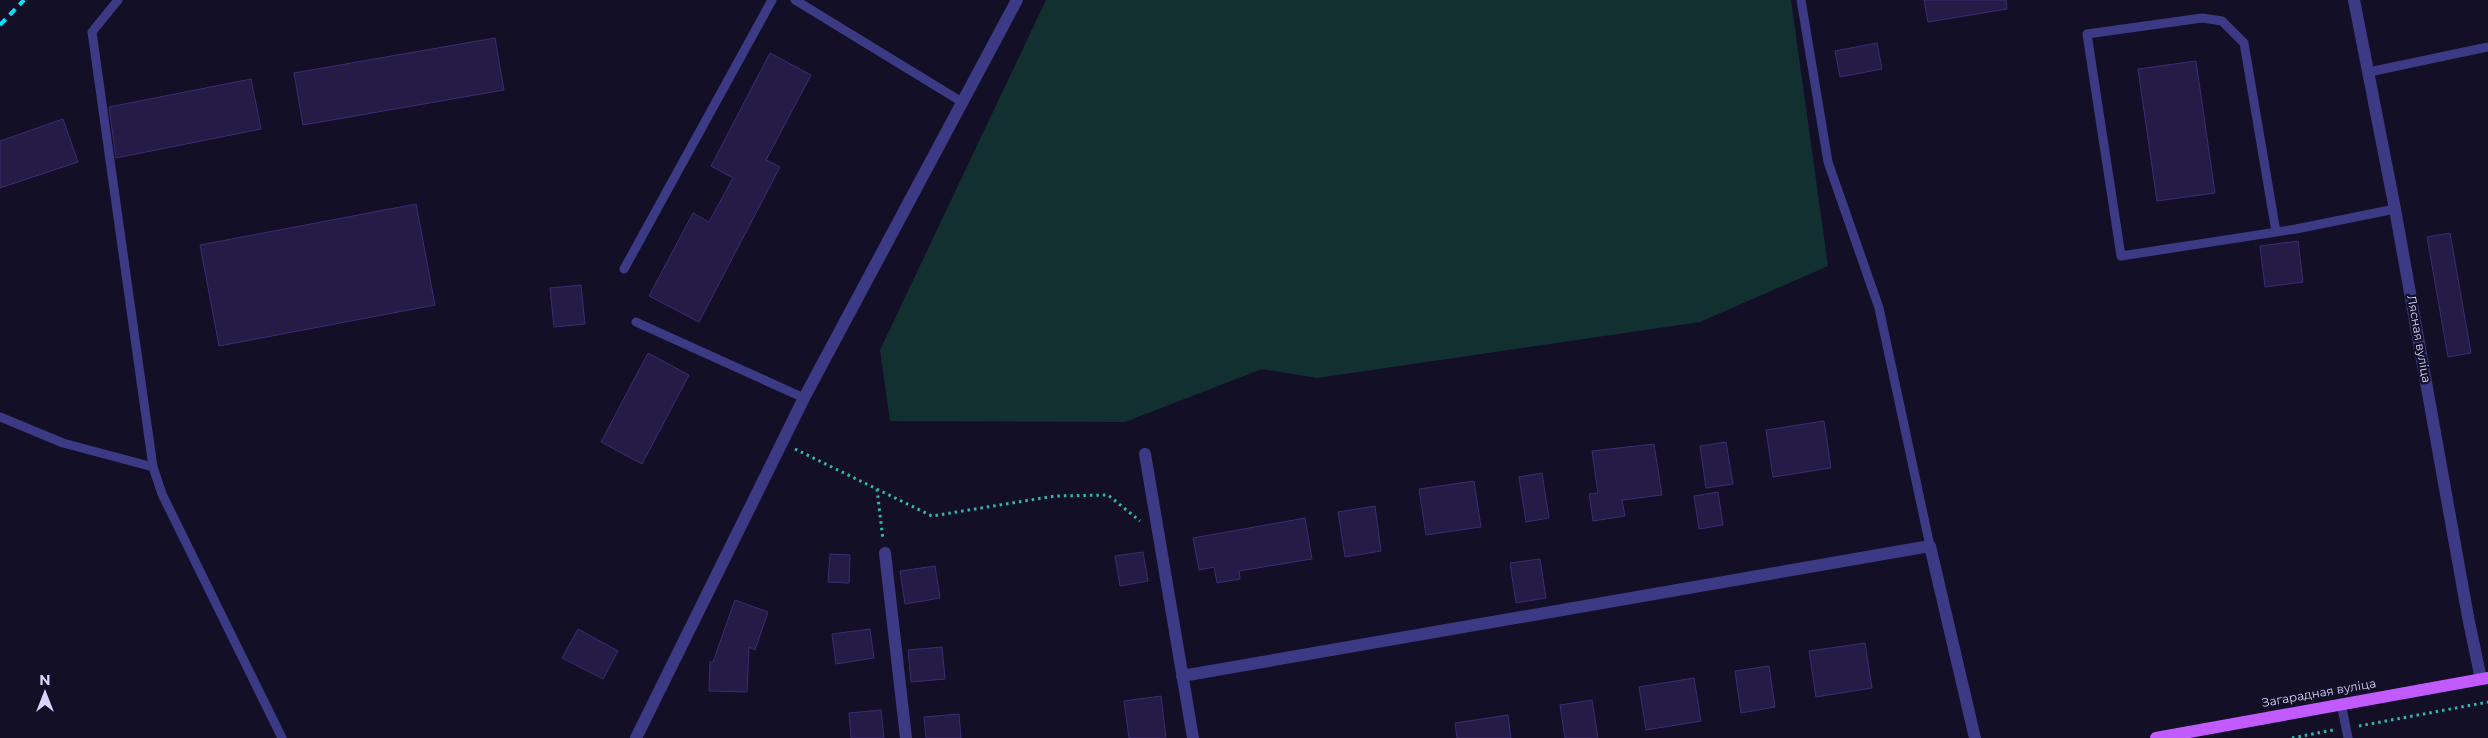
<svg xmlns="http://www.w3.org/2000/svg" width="2488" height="738" font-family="Montserrat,sans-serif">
	<rect width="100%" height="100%" fill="#130f26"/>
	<path fill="#12302f" d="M1046 0H1791L1828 266 1700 322 1317 378 1262 369 1125 422 890 421 880 350Z"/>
	<path fill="#241b47" stroke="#3b2d73" d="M1924 0H2006L2007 9 1928 22Z
		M495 38 504 90 303 125 294 73Z
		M1877 43 1882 69 1840 77 1835 51Z
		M770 53 811 75 766 160 780 167 699 322 649 296 693 213 709 222 733 178 711 166Z
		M2196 61 2215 193 2157 201 2138 69Z
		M251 79 261 129 116 158 109 107Z
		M63 119 78 162 0 188V141Z
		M416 204 435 305 219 346 200 245Z
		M2450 233 2471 353 2448 357 2427 237Z
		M2298 241 2303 282 2265 287 2260 246Z
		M581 285 585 324 554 327 550 288Z
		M648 353 689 375 642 464 601 442Z
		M1824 421 1831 468 1773 477 1766 430Z
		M1726 442 1733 484 1706 488 1700 446Z
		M1654 444 1662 495 1622 500 1625 516 1593 521 1589 494 1598 493 1592 451Z
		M1542 473 1549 518 1526 522 1519 477Z
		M1474 481 1481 527 1426 535 1419 489Z
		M1718 492 1723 525 1699 529 1694 496Z
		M1375 506 1381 551 1345 557 1338 512Z
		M1305 518 1312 559 1239 571 1240 579 1217 583 1214 567 1199 570 1193 538Z
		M1143 552 1148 581 1120 586 1115 556Z
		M830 554 850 555 849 583 828 582Z
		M1540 559 1546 598 1516 603 1510 563Z
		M935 566 940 598 905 604 900 571Z
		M735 600 768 612 755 650 749 647 747 692 709 691 710 662H713Z
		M578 629 618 651 603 679 562 658Z
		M870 629 874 658 836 664 832 634Z
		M1865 643 1872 688 1816 697 1809 651Z
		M942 647 945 679 911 682 908 650Z
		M1769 666 1775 707 1741 713 1735 671Z
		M1694 678 1701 721 1646 730 1639 687Z
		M1161 696 1166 738H1129L1124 701Z
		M1592 700 1598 738H1565L1560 705Z
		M881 710 884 738H851L849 713Z
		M959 714 961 738H926L924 717Z
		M1508 715 1511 738H1457L1455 723Z"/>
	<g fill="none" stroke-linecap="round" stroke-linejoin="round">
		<path stroke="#2fb8b0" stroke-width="3" stroke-dasharray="2.5 4" stroke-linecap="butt" d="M795 449 932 516 1055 496 1108 495 1140 521
			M877 489 883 540
			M2359 726 2488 702
			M2292 738 2333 730"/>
		<path stroke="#3d3a85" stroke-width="9" d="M118 0 92 32 153 467
			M795 0 962 102
			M1801 0 1828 162 1879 308 1930 546
			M2369 72 2488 47
			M2276 232 2244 43 2222 21 2202 18 2087 34 2121 256 2296 229 2395 209
			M624 269 772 0
			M636 322 804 398
			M0 417 63 443 153 467 162 494 282 738
			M2341 703 2348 738"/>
		<path stroke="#3d3a85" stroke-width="12" d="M2354 0 2395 209 2468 617 2481 679
			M1145 454 1193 738
			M885 553 906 738
			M1182 676 1930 546 1975 738
			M636 738 804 398 1017 0"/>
		<path stroke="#c25bff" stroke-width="12" d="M2156 738 2488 678"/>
		<path stroke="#00e5ff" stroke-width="4" stroke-dasharray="8 6" stroke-linecap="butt" d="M0 25 24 0"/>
	</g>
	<g text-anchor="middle" stroke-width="4.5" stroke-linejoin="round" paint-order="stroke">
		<g font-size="12" fill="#d9d4ff" stroke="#130f26">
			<text transform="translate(2419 339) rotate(80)" y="4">Лясная вуліца</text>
			<text transform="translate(2319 693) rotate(-10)" y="4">Загарадная вуліца</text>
		</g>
	</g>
	<g transform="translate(45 693)" stroke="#130f26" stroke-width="4" paint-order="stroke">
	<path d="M0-4L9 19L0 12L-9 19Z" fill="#d9d4ff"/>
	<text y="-8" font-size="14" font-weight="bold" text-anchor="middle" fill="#d9d4ff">N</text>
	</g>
</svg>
